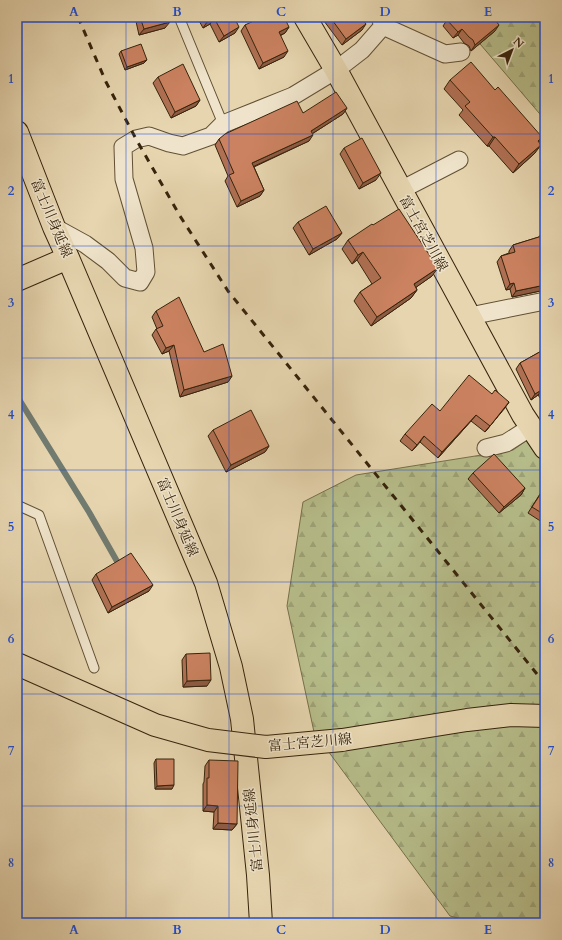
<svg xmlns="http://www.w3.org/2000/svg" width="562" height="940" font-family="Cardo,'Noto Serif JP',serif">
	<defs>
		<pattern id="forest-firs" width="22" height="20" patternUnits="userSpaceOnUse"><rect width="22" height="20" fill="#b6bd8a"/><path d="M5 1l3.5 6h-7zM16 11l3.5 6h-7z" fill="#9da276"/></pattern>
	</defs>
	<rect width="100%" height="100%" fill="#e6d5af"/>
	<filter id="stains"><feTurbulence type="fractalNoise" baseFrequency=".005" numOctaves="4"/><feColorMatrix values="0 0 0 0 .2 0 0 0 0 .09 0 0 0 0 .02 0 0 0 .5 -.17"/></filter>
	<radialGradient id="worn" r=".72"><stop offset=".6" stop-color="#630" stop-opacity="0"/><stop offset="1" stop-color="#630" stop-opacity=".3"/></radialGradient>
	<path fill="url(#forest-firs)" stroke="#76704a" d="M457 17H545V120Z
		M545 428V923H478L450 916 314 732 287 606 303 502 356 475 513 450Z"/>
	<g fill="none" stroke-linecap="round" stroke-linejoin="round">
		<path stroke="#717b70" stroke-width="6" d="M17 396 89 512 118 563"/>
		<defs>
			<path id="lane" d="M179 17 223 124
				M17 505 39 515 94 668"/>
			<path id="street" d="M383 26 445 54 461 52
				M401 190 459 160
				M54 227 85 244 108 261 125 278 140 282 146 272 144 248 124 179 123 147 136 139 149 136 169 143 183 146 211 136 223 124 293 96 336 70 362 50 383 26 380 17
				M470 316 545 301
				M486 448 506 443 531 427"/>
			<path id="primary" d="M305 17 336 70 523 415 545 448
				M17 132 54 227 68 258 206 583 231 667 242 719 258 875 261 923
				M17 280 68 258
				M342 740 467 720 511 715 545 716"/>
		</defs>
		<use href="#lane" stroke="#625034" stroke-width="11"/>
		<use href="#street" stroke="#625034" stroke-width="19"/>
		<use href="#primary" stroke="#36230b" stroke-width="24"/>
		<use href="#lane" stroke="#efe4cb" stroke-width="9"/>
		<use href="#street" stroke="#efe4cb" stroke-width="17"/>
		<use href="#primary" stroke="#e6d5af" stroke-width="22"/>
		<path stroke="#36230b" stroke-width="3" stroke-dasharray="7 7" stroke-linecap="butt" d="M78 17 106 82 136 139 180 216 228 291 545 684"/>
		<defs>
			<path id="primary-bridge" d="M17 664 155 725 208 740 266 747 342 740"/>
		</defs>
		<use href="#primary-bridge" stroke="#36230b" stroke-width="24" stroke-linecap="butt"/>
		<use href="#primary-bridge" stroke="#e6d5af" stroke-width="22"/>
	</g>
	<path fill="#af7053" stroke="#36230b" d="M135 17H168L165 28 139 35Z
		M197 17H234L235 33 219 42 210 24 203 28Z
		M321 17H363L362 18V30L342 45Z
		M447 20 495 31 471 51 469 46 464 43 458 35 453 38 443 26Z
		M245 25 289 27 285 33 280 36 284 57 259 69 241 31Z
		M121 51 147 60 144 63 125 70 119 54Z
		M158 77 200 100 196 106 171 118 153 83Z
		M450 80 542 137 539 142 535 153 513 173 489 146H487L459 115 463 110 444 89Z
		M347 108 343 114 312 134 309 141 254 167 264 190 260 196 237 207 225 181 228 176 215 145 219 139 303 113Z
		M344 148 376 180 359 189 340 154Z
		M298 222 342 233 337 239 309 255 293 228Z
		M373 225 432 276 416 287 417 290 411 298 371 326 354 301 360 292 372 284 357 260 352 264 342 249 348 240Z
		M545 233V290L512 297 510 289 506 290 497 262 501 256 509 253V251L513 245 539 237 541 234Z
		M156 311 232 376 228 382 180 397 169 351 162 354 152 335 156 329H157L152 317Z
		M545 349V401L543 402 538 395 531 400 516 369 520 363Z
		M492 394 509 402 485 432 471 421 438 458 420 442 412 451 400 441 405 434 440 411Z
		M213 430 269 446 265 452 226 472 208 436Z
		M473 473 525 488 521 495 499 513 468 479Z
		M545 486V524L528 513Z
		M96 574 149 591 108 613 92 580Z
		M186 654 207 686 183 687 182 660Z
		M156 759 172 789H155L154 763Z
		M209 760 237 824 232 830 213 829 214 812 203 811V784L204 782 205 766Z"/>
	<path fill="#8e5b43" stroke="#36230b" d="M214 18 210 24 203 28 207 22Z
		M170 22 165 28 139 35 144 29Z
		M366 24 362 30 342 45 346 39Z
		M499 25 495 31 471 51 475 45Z
		M239 27 235 33 219 42 224 36Z
		M289 27 285 33 274 38 279 32Z
		M462 29 458 35 453 38 458 32Z
		M288 51 284 57 259 69 263 63Z
		M147 60 144 63 125 70 127 67Z
		M200 100 196 106 171 118 175 112Z
		M347 108 343 114 307 137 311 131Z
		M313 135 309 141 248 169 252 163Z
		M493 137H495L489 146H487Z
		M541 145 535 153 513 173 519 164Z
		M381 173 376 180 359 189 363 183Z
		M264 190 260 196 237 207 241 201Z
		M342 233 337 239 309 255 313 249Z
		M363 252 357 260 352 264 358 255Z
		M438 268 432 276 408 293 414 284Z
		M514 283 510 289 506 290 510 284Z
		M545 285V290L512 297 516 291Z
		M417 290 411 298 371 326 377 317Z
		M174 345 169 351 162 354 166 348Z
		M232 376 228 382 180 397 184 390Z
		M543 389 538 395 531 400 535 394Z
		M509 402 505 408 485 432 490 426Z
		M476 415 471 421 438 458 442 452Z
		M424 436 420 442 412 451 417 445Z
		M269 446 265 452 226 472 231 465Z
		M525 488 521 495 499 513 504 507Z
		M153 585 149 591 108 613 112 607Z
		M211 680 207 686 183 687 187 681Z
		M174 785 172 789H155L157 786Z
		M207 805 218 806 214 812 203 811Z
		M218 823 237 824 232 830 213 829Z"/>
	<path fill="#cb8260" stroke="#36230b" d="M140 17H168L170 22 144 29Z
		M205 17H234L239 27 224 36 214 18 207 22Z
		M262 17H284L289 27 279 32 288 51 263 63 245 25Z
		M330 17H361L366 24 346 39Z
		M451 17H493L499 25 475 45 473 40 469 37 462 29 458 32 447 20Z
		M141 44 147 60 127 67 121 51Z
		M471 62 495 90 498 87 542 137 538 141 541 145 519 164 495 137H493L465 106 470 102 450 80Z
		M183 64 200 100 175 112 158 77Z
		M336 92 347 108 311 131 313 135 252 163 264 190 241 201 229 175 234 173 219 139 225 134 297 101 303 113Z
		M362 138 381 173 363 183 344 148Z
		M326 206 342 233 313 249 298 222Z
		M17 208 20 216 17 217Z
		M399 209 438 268 414 284 417 290 377 317 360 292 381 278 363 252 358 255 348 240 372 224 373 225Z
		M545 233V285L516 291 514 283 510 284 501 256 515 252 513 245 542 236 541 234Z
		M179 297 204 352 223 344 232 376 184 390 174 345 166 348 156 329 163 326 156 311Z
		M545 349V392L543 389 535 394 520 363Z
		M469 375 492 394 495 390 509 402 490 426 476 415 442 452 424 436 417 445 405 434 432 404 440 411Z
		M251 410 269 446 231 465 213 430Z
		M494 454 525 488 504 507 473 473Z
		M545 487V515L532 507Z
		M131 553 153 585 112 607 96 574Z
		M210 653 211 680 187 681 186 654Z
		M156 759H174V785L157 786Z
		M209 760 238 761 237 824 218 823V806L207 805V778H209Z"/>
	<path fill="none" stroke="#1d4ed8" stroke-width="1" stroke-opacity="0.55" d="M126 17V923M229 17V923M333 17V923M436 17V923M17 134H545M17 246H545M17 358H545M17 470H545M17 582H545M17 694H545M17 806H545"/>
	<g text-anchor="middle" stroke-width="3" stroke-linejoin="round" paint-order="stroke">
		<g font-size="14" fill="#36230b" stroke="#efe4cb">
			<text transform="translate(52 218) rotate(67)" y="5">富士川身延線</text>
			<text transform="translate(424 233) rotate(61)" y="5">富士宮芝川線</text>
			<text transform="translate(178 517) rotate(67)" y="5">富士川身延線</text>
			<text transform="translate(310 742) rotate(-5)" y="5">富士宮芝川線</text>
			<text transform="translate(253 830) rotate(-96)" y="5">富士川身延線</text>
		</g>
	</g>
	<rect width="562" height="940" fill="none" stroke="#e6d5af" stroke-width="44"/>
	<g transform="translate(512 50) rotate(42)" stroke="#efe4cb" stroke-width="3" paint-order="stroke">
	<path d="M0-3L7 15L0 10L-7 15Z" fill="#36230b"/>
	<text y="-6" font-size="11" font-weight="bold" text-anchor="middle" fill="#36230b">N</text>
	</g>
	<rect x="22" y="22" width="518" height="896" fill="none" stroke="#1d4ed8" stroke-width="1.5"/>
	<g font-size="13" text-anchor="middle" font-weight="bold" fill="#1d4ed8">
		<text x="74" y="16">A</text>
		<text x="177" y="16">B</text>
		<text x="281" y="16">C</text>
		<text x="385" y="16">D</text>
		<text x="488" y="16">E</text>
		<text x="11" y="83">1</text>
		<text x="551" y="83">1</text>
		<text x="11" y="195">2</text>
		<text x="551" y="195">2</text>
		<text x="11" y="307">3</text>
		<text x="551" y="307">3</text>
		<text x="11" y="419">4</text>
		<text x="551" y="419">4</text>
		<text x="11" y="531">5</text>
		<text x="551" y="531">5</text>
		<text x="11" y="643">6</text>
		<text x="551" y="643">6</text>
		<text x="11" y="755">7</text>
		<text x="551" y="755">7</text>
		<text x="11" y="867">8</text>
		<text x="551" y="867">8</text>
		<text x="74" y="934">A</text>
		<text x="177" y="934">B</text>
		<text x="281" y="934">C</text>
		<text x="385" y="934">D</text>
		<text x="488" y="934">E</text>
	</g>
	<rect width="100%" height="100%" filter="url(#stains)"/>
	<rect width="100%" height="100%" fill="url(#worn)"/>
</svg>
